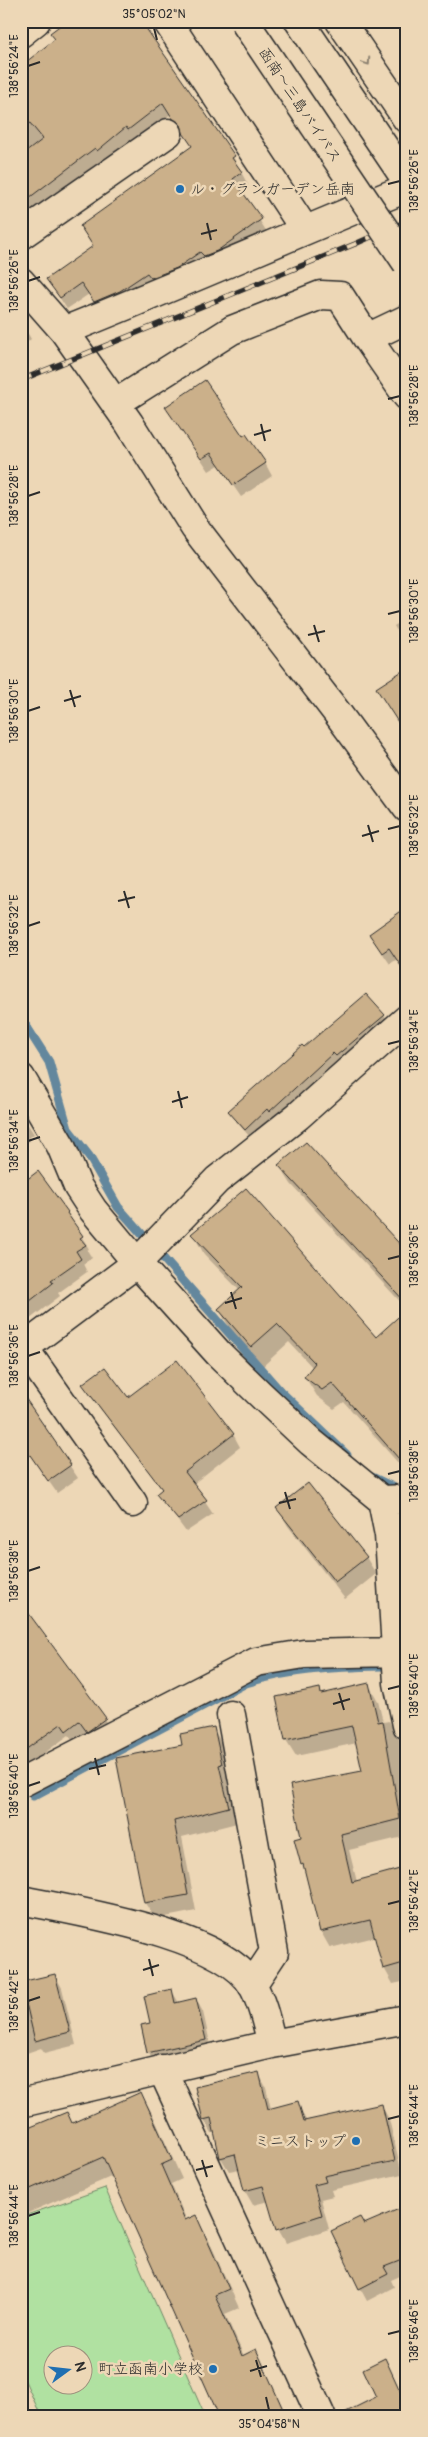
<svg xmlns="http://www.w3.org/2000/svg" width="428" height="2437" font-family="Pangolin,'Klee One',sans-serif">
	<rect width="100%" height="100%" fill="#edd7b6"/>
	<filter id="ink" filterUnits="userSpaceOnUse"><feTurbulence type="fractalNoise" baseFrequency=".02" numOctaves="2"/><feDisplacementMap in="SourceGraphic" scale="10" xChannelSelector="R" yChannelSelector="G"/><feConvolveMatrix kernelMatrix="1 2 1 2 8 2 1 2 1" color-interpolation-filters="sRGB"/></filter>
	<g filter="url(#ink)">
		<path fill="#b0e1a1" stroke="#6e8666" fill-rule="evenodd" d="M105 2188 205 2416H41L21 2372V2217ZM52 2354H82V2384H52Z"/>
		<path fill="#0003" d="M63 21H139L233 157 248 185 240 190 267 232 102 313 89 294 67 309 47 279 93 247 81 227 193 147 171 114 136 140 134 138 104 162 103 159 32 213 29 209 21 215V67L56 40 64 24Z
			M21 322 31 339 21 347Z
			M166 407 242 438 265 463 272 476 241 497 219 465 209 471Z
			M407 618V647L394 626Z
			M407 909 397 959 390 964 370 935Z
			M384 1015 389 1023 341 1063 339 1060 274 1119 272 1116 250 1137 234 1119 230 1111Z
			M21 1114 34 1134 30 1137 31 1140 21 1147Z
			M279 1165 407 1254V1309L291 1184Z
			M67 1212 89 1249 87 1250 92 1258 83 1264 87 1272 58 1293 60 1296 21 1326V1254Z
			M193 1234 375 1339 407 1310V1473L344 1402 334 1409 317 1396 305 1377 313 1368 289 1342 263 1366 230 1329 219 1309 240 1291 204 1254Z
			M84 1385 233 1434 240 1447 193 1484 213 1514 186 1532 158 1494 163 1490 91 1397Z
			M24 1398 78 1478 57 1493 21 1442Z
			M278 1509 366 1557 376 1574 345 1599 288 1526Z
			M21 1608 112 1730 94 1743 87 1732 74 1742 69 1735 28 1765 21 1776Z
			M369 1685 378 1701 383 1722 389 1721 399 1739 407 1741V1836L349 1850 357 1882 407 1869V1981L393 1984 384 1968 375 1937 330 1948 321 1932 306 1870 302 1864V1838L363 1772 357 1743 296 1756 286 1740 319 1689 323 1695Z
			M213 1728 222 1744 231 1781H227L237 1823 182 1837 196 1911 155 1919 145 1903 117 1759 184 1746Z
			M55 1975 62 1988 76 2045 44 2053 41 2048 21 2055V1988Z
			M172 1991 179 2003 196 1999 203 2012 212 2052 156 2065 148 2052 152 2024Z
			M258 2073 266 2087 271 2109 297 2102 307 2122 381 2105 389 2119 402 2174 331 2190 333 2196 321 2199 329 2229 286 2243 278 2229 269 2201 253 2205 245 2191 240 2169 229 2171 221 2158 215 2133H212L204 2120Z
			M141 2094 152 2113 182 2179 171 2184 187 2221 196 2217 207 2236 239 2308 225 2314 244 2356 255 2351 287 2416H220L113 2176 21 2216V2133L73 2124Z
			M399 2211 407 2226V2273L391 2280 394 2287 367 2301 360 2288 364 2225Z"/>
		<g fill="none" stroke-linecap="round" stroke-linejoin="round">
			<path stroke="#64879d" stroke-width="9" d="M21 1018 49 1062 68 1129 89 1156 118 1207 280 1391 347 1455
				M372 1477 399 1490
				M33 1796 246 1683C291 1669 335 1667 382 1666"/>
		</g>
		<path fill="#cbb08a" stroke="#2b2b2b" d="M66 21H141L235 156 232 158 242 172 233 179 262 219 217 251 204 256 200 252 177 268 151 278 147 273 120 291 94 302 81 283 60 298 46 279 93 246 80 226 192 146 183 133 181 125 173 119 163 103 128 130 126 127 97 151 95 148 21 204V156L43 139 21 112V66L55 39 50 33Z
			M205 380 243 436 246 434 266 463 233 485 211 453 201 459 165 407Z
			M407 668V736L376 688Z
			M407 907V975L389 948 382 953 369 934Z
			M366 994 385 1015 336 1056 333 1053 269 1112 267 1109 245 1130 228 1111 302 1045 304 1047Z
			M306 1142 407 1252V1304L278 1165Z
			M38 1171 68 1212 67 1213 83 1236 80 1238 86 1245 76 1251 81 1259 51 1280 53 1283 21 1308V1184Z
			M246 1188 376 1337 407 1309V1468L332 1383 322 1390 304 1377 315 1363 277 1324 251 1347 218 1309 242 1287 191 1234Z
			M177 1360 234 1434 185 1472 207 1500 178 1520 156 1494 162 1489 82 1384 105 1367 128 1397Z
			M21 1392 71 1465 48 1481 21 1442Z
			M308 1483 367 1557 335 1582 276 1508Z
			M21 1603 106 1718 87 1732 79 1721 66 1731 61 1724 21 1753Z
			M369 1683 378 1722 383 1721 400 1819 341 1834 352 1882 407 1867V1962L383 1969 370 1920 320 1932 303 1864 301 1865 294 1839 301 1837 290 1785 362 1771 352 1726 285 1740 276 1697 320 1688 321 1694Z
			M214 1727 222 1764 219 1765 229 1807 174 1821 188 1895 144 1903 116 1758 182 1745 180 1734Z
			M55 1974 70 2032 35 2041 21 1982Z
			M172 1989 175 2003 196 1998 206 2040 147 2053 141 2025 150 2023 144 1996Z
			M259 2072 268 2109 298 2101 304 2121 382 2104 395 2161 324 2176 326 2182 314 2185 322 2215 276 2230 263 2186 244 2191 235 2154 220 2158 211 2118 203 2120 195 2087Z
			M141 2092 172 2160 161 2165 185 2220 196 2215 229 2289 215 2295 242 2356 256 2349 286 2416H219L103 2157 21 2193V2131L67 2112 72 2123Z
			M399 2209 407 2228V2258L384 2267 388 2274 359 2289 331 2231 360 2217 364 2224Z
			M385 2358 407 2406V2416H338L376 2397 363 2369Z"/>
		<g fill="none" stroke-linecap="round" stroke-linejoin="round">
			<defs>
				<path id="minor" d="M167 21 305 230
					M21 33 36 21
					M21 235 168 133
					M21 282 64 331 129 423 195 528 338 714 407 808
					M407 319 367 338 407 396
					M64 331C179 285 292 235 407 188
					M116 403 232 330 321 295 340 296 367 338
					M21 1078 61 1146 78 1187 93 1210 137 1263 219 1354 260 1394 311 1442 382 1500 389 1535 398 1683 407 1725
					M24 1348 133 1503
					M21 1350 137 1263 217 1180 298 1116 407 1019
					M382 1500 407 1499
					M231 1715 274 1952 252 1985
					M21 1783 256 1662 304 1654 395 1652
					M21 1900C78 1912 223 1934 253 1986 263 2004 267 2025 272 2044
					M162 2069 321 2416
					M21 2103 272 2044 407 2019"/>
				<path id="highway" d="M299 21 407 181
					M340 21 407 119"/>
			</defs>
			<use href="#minor" stroke="#2b2b2b" stroke-width="31"/>
			<use href="#highway" stroke="#2b2b2b" stroke-width="31"/>
			<use href="#minor" stroke="#edd7b6" stroke-width="28"/>
			<use href="#highway" stroke="#edd7b6" stroke-width="28"/>
			<defs>
				<path id="rail" d="M21 380 355 244 407 221"/>
			</defs>
			<use href="#rail" stroke="#2b2b2b" stroke-width="5.5"/>
			<use href="#rail" stroke="#edd7b6" stroke-width="4" stroke-dasharray="11" stroke-linecap="butt"/>
			<defs>
				<path id="highway-bridge" d="M244 21 407 263"/>
			</defs>
			<use href="#highway-bridge" stroke="#2b2b2b" stroke-width="31" stroke-linecap="butt"/>
			<use href="#highway-bridge" stroke="#edd7b6" stroke-width="28"/>
		</g>
		<defs><path id="oneway-chevron" d="M-2-3.5L2.5 0L-2 3.5" fill="none" stroke-width="1.6" stroke-linecap="round" stroke-linejoin="round" transform="scale(1.25)"/></defs>
		<use stroke="#8c8170" href="#oneway-chevron" transform="translate(367 62) rotate(56)"/>
	</g>
	<path fill="none" stroke="#2b2b2b" stroke-width="2" d="M154 28 157 40M28 66 40 62M388 184 400 181M207 223 211 240M201 234 217 230M28 281 40 277M388 399 400 396M261 424 265 441M254 435 271 430M28 496 40 492M388 614 400 611M314 625 319 642M308 635 325 631M70 690 75 707M64 701 81 696M28 711 40 707M368 825 373 842M388 829 400 826M362 836 379 831M124 891 129 908M118 901 135 897M28 926 40 922M388 1044 400 1041M178 1091 182 1108M172 1102 188 1097M28 1141 40 1137M388 1259 400 1256M231 1292 236 1309M225 1303 242 1298M28 1356 40 1352M388 1474 400 1471M285 1492 290 1509M279 1503 296 1499M28 1571 40 1567M388 1689 400 1686M339 1693 344 1710M333 1704 350 1699M95 1758 99 1775M89 1769 106 1765M28 1786 40 1782M388 1904 400 1901M149 1959 153 1976M143 1970 159 1965M28 2001 40 1997M388 2119 400 2116M202 2160 207 2177M196 2170 213 2166M28 2216 40 2212M388 2334 400 2331M256 2360 261 2377M250 2371 267 2366M266 2397 269 2410"/>
	<g fill="#1f6fb2" stroke="#edd7b6" stroke-width="2">
		<circle cx="180" cy="189" r="5"/>
		<circle cx="356" cy="2141" r="5"/>
		<circle cx="213" cy="2369" r="5"/>
	</g>
	<g text-anchor="middle" stroke-width="5" stroke-linejoin="round" paint-order="stroke">
		<g font-size="15" fill="#2b2b2b" stroke="#edd7b6">
			<text transform="translate(300 105) rotate(56)" y="5">函南～三島バイパス</text>
		</g>
		<g font-size="15" fill="#2b2b2b" stroke="#edd7b6" text-anchor="end">
			<text x="190" y="194" text-anchor="start">ル・グランガーデン岳南</text>
			<text x="346" y="2146">ミニストップ</text>
			<text x="203" y="2374">町立函南小学校</text>
		</g>
	</g>
	<rect width="428" height="2437" fill="none" stroke="#edd7b6" stroke-width="55"/>
	<g transform="translate(68 2370) rotate(75)"><circle r="24" fill="#edd7b6" stroke="#9f927e"/>
	<path d="M0-4L9 19L0 12L-9 19Z" fill="#1f6fb2"/>
	<text y="-8" font-size="14" font-weight="bold" text-anchor="middle" fill="#2b2b2b">N</text>
	</g>
	<rect x="28" y="28" width="372" height="2382" fill="none" stroke="#2b2b2b" stroke-width="2"/>
	<g font-size="12" text-anchor="middle" fill="#2b2b2b">
		<text x="154" y="18">35°05'02"N</text>
		<text transform="translate(14 66) rotate(-90)" y="4">138°56'24"E</text>
		<text transform="translate(414 181) rotate(-90)" y="4">138°56'26"E</text>
		<text transform="translate(14 281) rotate(-90)" y="4">138°56'26"E</text>
		<text transform="translate(414 396) rotate(-90)" y="4">138°56'28"E</text>
		<text transform="translate(14 496) rotate(-90)" y="4">138°56'28"E</text>
		<text transform="translate(414 611) rotate(-90)" y="4">138°56'30"E</text>
		<text transform="translate(14 711) rotate(-90)" y="4">138°56'30"E</text>
		<text transform="translate(414 826) rotate(-90)" y="4">138°56'32"E</text>
		<text transform="translate(14 926) rotate(-90)" y="4">138°56'32"E</text>
		<text transform="translate(414 1041) rotate(-90)" y="4">138°56'34"E</text>
		<text transform="translate(14 1141) rotate(-90)" y="4">138°56'34"E</text>
		<text transform="translate(414 1256) rotate(-90)" y="4">138°56'36"E</text>
		<text transform="translate(14 1356) rotate(-90)" y="4">138°56'36"E</text>
		<text transform="translate(414 1471) rotate(-90)" y="4">138°56'38"E</text>
		<text transform="translate(14 1571) rotate(-90)" y="4">138°56'38"E</text>
		<text transform="translate(414 1686) rotate(-90)" y="4">138°56'40"E</text>
		<text transform="translate(14 1786) rotate(-90)" y="4">138°56'40"E</text>
		<text transform="translate(414 1901) rotate(-90)" y="4">138°56'42"E</text>
		<text transform="translate(14 2001) rotate(-90)" y="4">138°56'42"E</text>
		<text transform="translate(414 2116) rotate(-90)" y="4">138°56'44"E</text>
		<text transform="translate(14 2216) rotate(-90)" y="4">138°56'44"E</text>
		<text transform="translate(414 2331) rotate(-90)" y="4">138°56'46"E</text>
		<text x="269" y="2428">35°04'58"N</text>
	</g>
</svg>
